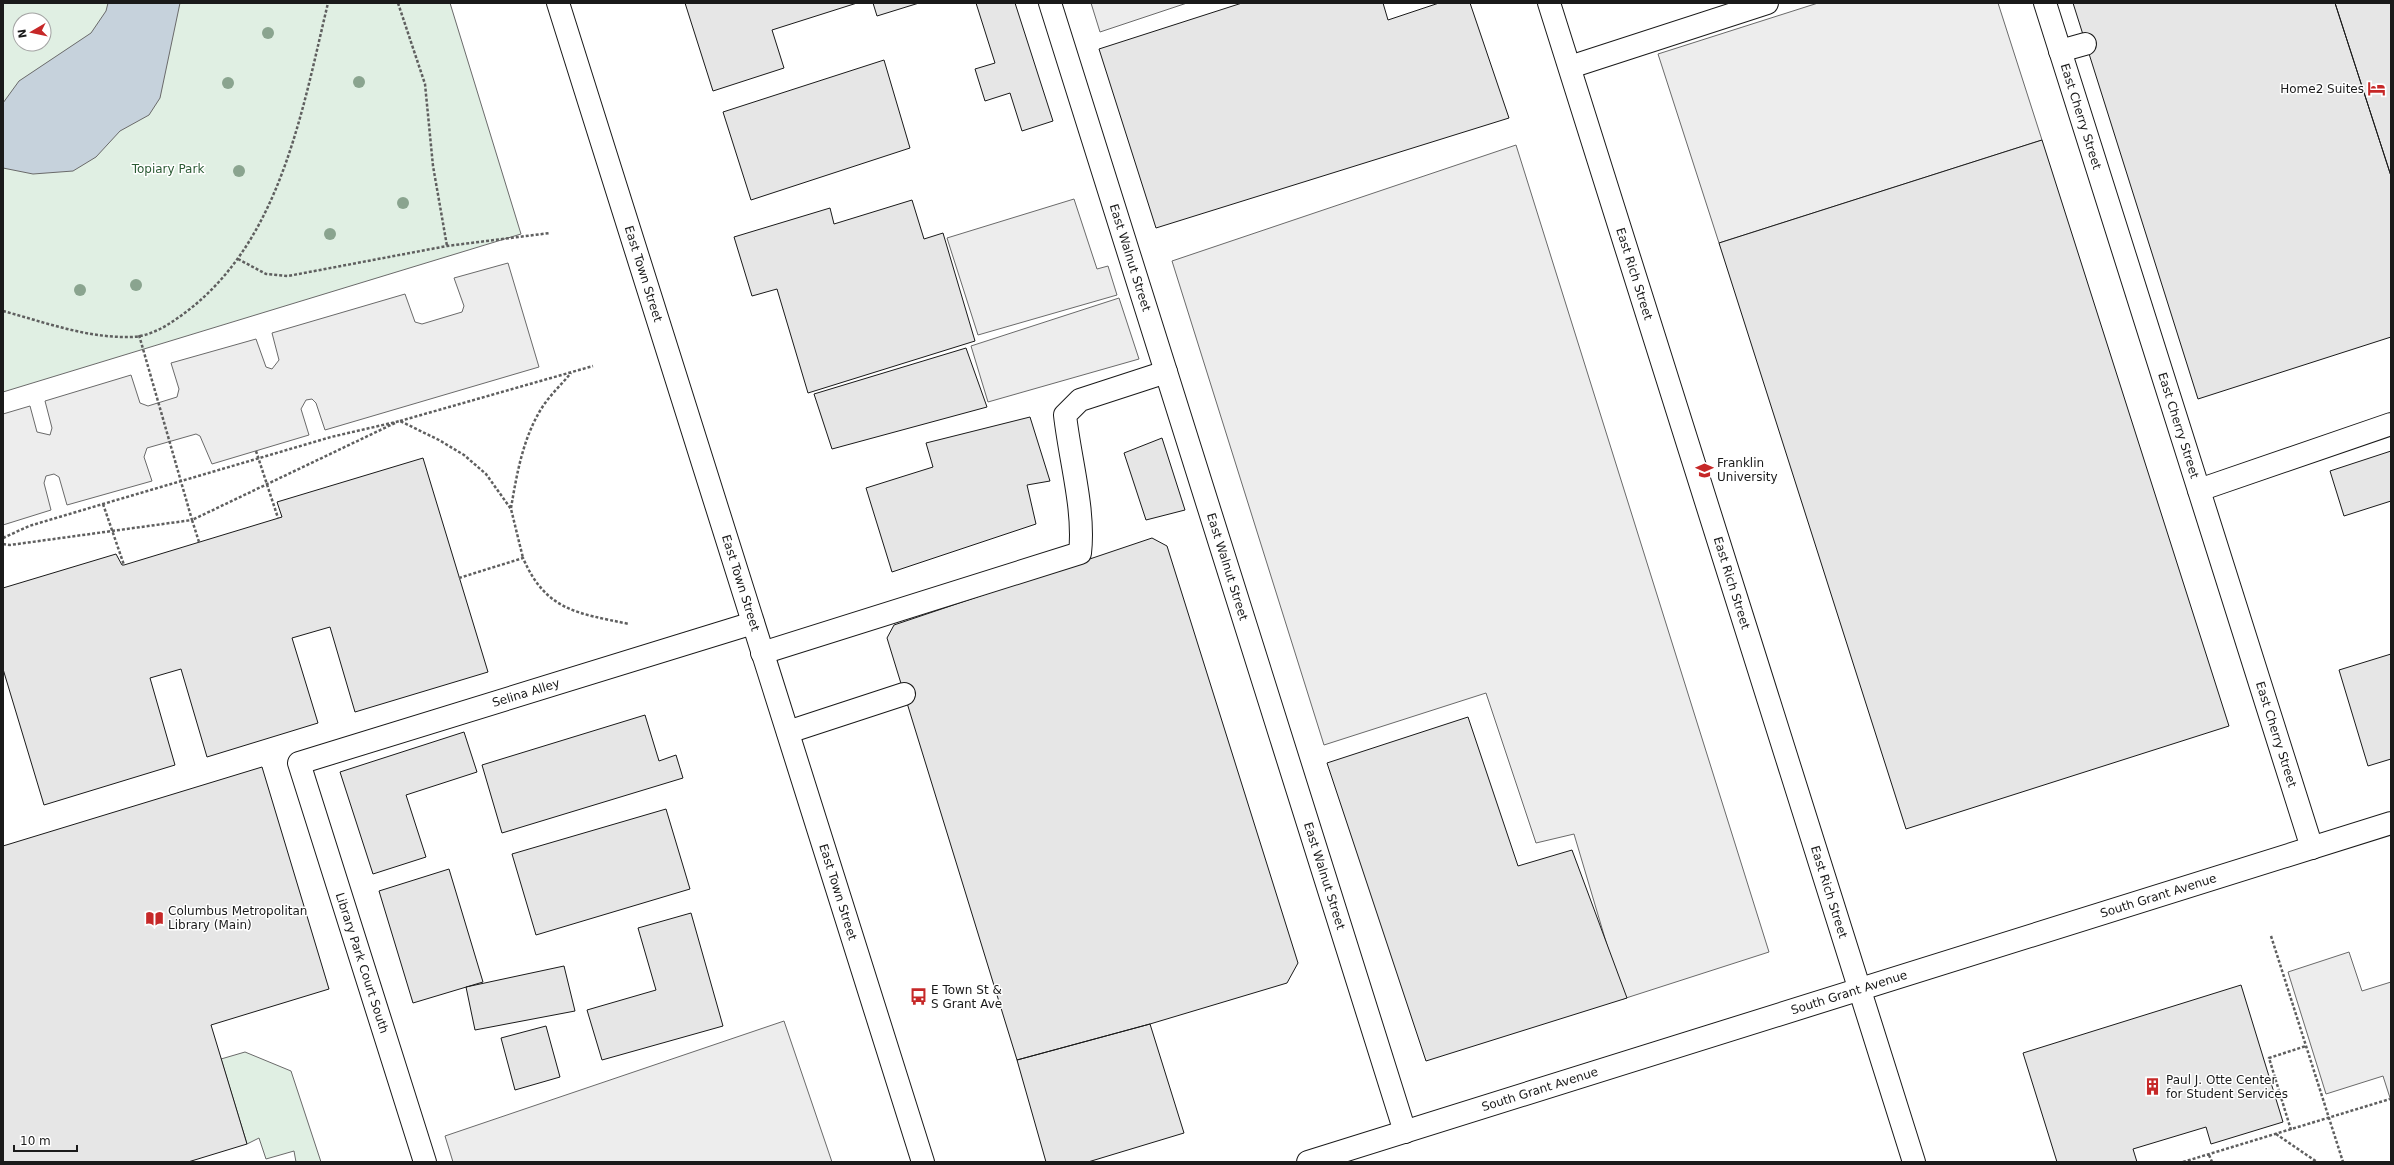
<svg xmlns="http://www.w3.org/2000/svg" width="2394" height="1165" font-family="'DejaVu Sans',sans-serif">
	<rect width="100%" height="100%" fill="#fff"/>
	<path fill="#e0efe3" stroke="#6a6a6a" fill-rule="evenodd" d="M3 3H450L521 234 3 392ZM20 20H44V44H20Z
		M245 1052 291 1071 321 1162H296L294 1151 266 1159 259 1138 247 1144 221 1059Z"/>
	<path fill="#ededed" stroke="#6a6a6a" d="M1091 3H1187L1100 32Z
		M1818 3H1998L2042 140 1719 243 1658 54Z
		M1516 145 1769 952 1623 999 1574 834 1536 843 1486 693 1324 745 1172 261Z
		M1074 199 1097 269 1108 266 1117 295 978 335 947 238Z
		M508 263 539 367 325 430 316 403 312 399 306 400 301 409 309 435 212 464 200 436 196 434 147 448 144 457 152 481 67 505 59 477 54 474 46 476 44 483 51 510 3 525V414L30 406 37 432 50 435 52 428 45 401 131 375 140 403 148 406 177 397 179 389 171 363 256 339 266 367 272 369 279 360 272 333 405 294 415 322 422 324 462 312 464 306 454 278Z
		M1119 298 1139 359 988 402 971 346Z
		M2349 952 2362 991 2391 982V1101L2383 1076 2326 1094 2288 972Z
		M784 1021 832 1162H453L445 1136Z"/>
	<path fill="#c6d2dc" stroke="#6a6a6a" d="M108 3H180L160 98 149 115 120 131 96 157 73 171 33 174 3 168V103L19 81 91 33 106 11Z"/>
	<path fill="#e6e6e6" stroke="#1a1a1a" d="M685 3H857L772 30 784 68 713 91Z
		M873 3H919L877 16Z
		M976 3H1015L1053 121 1022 131 1010 93 985 101 975 69 995 63Z
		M1242 3H1383L1388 20 1439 3H1470L1509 118 1156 228 1099 49Z
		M2073 3H2335L2391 176V337L2198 399Z
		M2335 3H2391V176Z
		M884 60 910 148 751 200 723 112Z
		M2042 140 2229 726 1906 829 1719 243Z
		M912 200 924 239 943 233 975 341 808 393 777 289 752 296 734 237 830 208 834 224Z
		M966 348 987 407 832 449 814 394Z
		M1030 417 1050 481 1027 485 1036 524 892 572 866 488 933 467 926 443Z
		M1162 438 1185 510 1146 520 1124 453Z
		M2391 451V501L2344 516 2330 471Z
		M423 458 488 672 355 712 330 627 292 638 318 723 207 757 181 669 150 678 175 765 44 805 3 669V588L116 554 122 565H124L282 517 277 502Z
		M1152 538 1167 546 1298 963 1287 983 1150 1024 1017 1060 887 638 894 625Z
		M2391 654V759L2368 766 2339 670Z
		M645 715 659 761 676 755 683 778 502 833 482 765Z
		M1468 717 1518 866 1572 850 1627 998 1426 1061 1327 763Z
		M464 732 477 772 406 795 426 857 373 874 340 772Z
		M262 767 329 989 211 1025 247 1144 188 1162H3V846Z
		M666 809 690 889 536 935 512 854Z
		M449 869 483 982 413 1003 379 891Z
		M691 913 723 1026 602 1060 587 1010 656 990 638 928Z
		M564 966 575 1011 475 1030 466 987Z
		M2241 985 2283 1122 2211 1144 2206 1127 2133 1149 2137 1162H2057L2023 1053Z
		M1150 1024 1184 1133 1088 1162H1046L1017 1060Z
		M546 1026 560 1077 515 1090 501 1038Z"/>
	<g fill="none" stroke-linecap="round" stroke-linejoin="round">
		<defs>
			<g id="minor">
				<path id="s1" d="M558 3 923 1162"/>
				<path id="s2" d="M1050 3 1405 1132"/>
				<path id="s3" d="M2045 3 2312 848"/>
				<path d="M2060 51 2085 44"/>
				<path d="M1570 67 1767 3"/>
				<path d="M2199 490 2391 424"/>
				<path d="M762 653 1080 553C1085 510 1070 460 1065 415L1080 400 1166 372"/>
				<path d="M788 732 904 694"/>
				<path id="s4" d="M425 1162 299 763 753 623"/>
				<path id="s5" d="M1308 1162 2391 823"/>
			</g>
			<g id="major">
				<path id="s6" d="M1549 3 1914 1162"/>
			</g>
		</defs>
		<use href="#minor" stroke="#1a1a1a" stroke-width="24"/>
		<use href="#major" stroke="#1a1a1a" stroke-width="24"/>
		<path stroke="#5f5f5f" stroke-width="2.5" stroke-dasharray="3 2" stroke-linecap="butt" d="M398 3 425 84 433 166 447 246
			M238 259 266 274 288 276 447 246 550 233
			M3 311C44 322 86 338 130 337 151 337 170 324 186 312 281 240 302 111 328 3
			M400 421 593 366
			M256 451 278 518
			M103 504 124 565
			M511 508C517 473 523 437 543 406 551 394 562 384 571 373
			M3 538 29 526 103 504 331 437 400 421 439 440 464 455 486 474 511 509 523 558
			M199 542 192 520 395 423
			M3 544 10 545 192 520 139 335
			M459 578 523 558C546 611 577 613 629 624
			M2271 936 2343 1162
			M2291 1130 2269 1058 2306 1046
			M2276 1134 2317 1162
			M2209 1155 2212 1162
			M2183 1162 2390 1099"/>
		<use href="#minor" stroke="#fff" stroke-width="22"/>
		<use href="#major" stroke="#fff" stroke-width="22"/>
	</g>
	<g fill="#8aa48f">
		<circle cx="268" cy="33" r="6"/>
		<circle cx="359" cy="82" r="6"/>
		<circle cx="228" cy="83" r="6"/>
		<circle cx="239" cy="171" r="6"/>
		<circle cx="403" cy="203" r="6"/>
		<circle cx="330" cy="234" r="6"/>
		<circle cx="136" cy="285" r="6"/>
		<circle cx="80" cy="290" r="6"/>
	</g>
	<defs>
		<symbol id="hotel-bare" viewBox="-9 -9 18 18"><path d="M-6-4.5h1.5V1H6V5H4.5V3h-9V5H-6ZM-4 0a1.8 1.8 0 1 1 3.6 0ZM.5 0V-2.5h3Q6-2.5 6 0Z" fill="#c62828" stroke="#fff" stroke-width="2.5" paint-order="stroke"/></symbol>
		<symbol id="university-bare" viewBox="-9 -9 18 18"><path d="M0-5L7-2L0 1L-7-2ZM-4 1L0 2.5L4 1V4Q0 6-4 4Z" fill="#c62828" stroke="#fff" stroke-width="2.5" paint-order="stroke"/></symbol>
		<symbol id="library-bare" viewBox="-9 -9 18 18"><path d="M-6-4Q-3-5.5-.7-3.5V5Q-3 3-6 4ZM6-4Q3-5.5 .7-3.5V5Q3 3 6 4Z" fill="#c62828" stroke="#fff" stroke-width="2.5" paint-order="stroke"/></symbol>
		<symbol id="bus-bare" viewBox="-9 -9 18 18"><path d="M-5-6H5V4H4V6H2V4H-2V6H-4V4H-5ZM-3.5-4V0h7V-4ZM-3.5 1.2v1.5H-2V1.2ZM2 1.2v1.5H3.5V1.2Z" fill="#c62828" stroke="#fff" stroke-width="2.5" paint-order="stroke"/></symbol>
		<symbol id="building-bare" viewBox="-9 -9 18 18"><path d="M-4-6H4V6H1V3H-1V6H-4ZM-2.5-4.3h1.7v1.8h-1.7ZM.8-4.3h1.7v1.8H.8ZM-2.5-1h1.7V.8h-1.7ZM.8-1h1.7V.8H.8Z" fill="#c62828" stroke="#fff" stroke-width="2.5" paint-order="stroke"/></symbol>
	</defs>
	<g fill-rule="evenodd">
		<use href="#hotel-bare" x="2364" y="76" width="25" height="25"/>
		<use href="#university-bare" x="1692" y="458" width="25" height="25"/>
		<use href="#library-bare" x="142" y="906" width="25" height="25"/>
		<use href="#bus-bare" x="906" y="984" width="25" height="25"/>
		<use href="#building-bare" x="2140" y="1074" width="25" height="25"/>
	</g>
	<g text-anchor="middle" stroke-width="3" stroke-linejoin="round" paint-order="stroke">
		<g font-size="12" fill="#1a1a1a" stroke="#fff" text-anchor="start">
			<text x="2364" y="93" text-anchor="end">Home2 Suites</text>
			<text x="1717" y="467">Franklin<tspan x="1717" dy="14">University</tspan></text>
			<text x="168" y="915">Columbus Metropolitan<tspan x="168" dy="14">Library (Main)</tspan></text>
			<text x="931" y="994">E Town St &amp;<tspan x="931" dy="14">S Grant Ave</tspan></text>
			<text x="2166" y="1084">Paul J. Otte Center<tspan x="2166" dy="14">for Student Services</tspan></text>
		</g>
		<g font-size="12" fill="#1a1a1a" stroke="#fff">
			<text dy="4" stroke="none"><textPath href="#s3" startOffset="119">East Cherry Street</textPath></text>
			<text dy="4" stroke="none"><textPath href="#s2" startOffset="267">East Walnut Street</textPath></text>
			<text dy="4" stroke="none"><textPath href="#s1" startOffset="284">East Town Street</textPath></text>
			<text dy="4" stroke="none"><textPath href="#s6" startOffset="284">East Rich Street</textPath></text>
			<text dy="4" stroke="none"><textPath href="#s3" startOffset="443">East Cherry Street</textPath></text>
			<text dy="4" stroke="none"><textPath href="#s2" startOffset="591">East Walnut Street</textPath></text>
			<text dy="4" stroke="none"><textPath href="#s1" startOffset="608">East Town Street</textPath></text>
			<text dy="4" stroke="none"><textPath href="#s6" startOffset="608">East Rich Street</textPath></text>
			<text dy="4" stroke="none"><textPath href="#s4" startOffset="656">Selina Alley</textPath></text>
			<text dy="4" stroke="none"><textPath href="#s3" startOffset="767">East Cherry Street</textPath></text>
			<text dy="4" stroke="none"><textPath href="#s2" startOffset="915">East Walnut Street</textPath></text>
			<text dy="4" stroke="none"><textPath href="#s1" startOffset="932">East Town Street</textPath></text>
			<text dy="4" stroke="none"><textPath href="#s6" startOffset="932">East Rich Street</textPath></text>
			<text dy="4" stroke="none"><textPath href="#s5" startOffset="891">South Grant Avenue</textPath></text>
			<text transform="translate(362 963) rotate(72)" y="4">Library Park Court South</text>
			<text dy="4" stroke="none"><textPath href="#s5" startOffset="567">South Grant Avenue</textPath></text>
			<text dy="4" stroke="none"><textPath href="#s5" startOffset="243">South Grant Avenue</textPath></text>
		</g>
		<g font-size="12" fill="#2b5a34" stroke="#fff">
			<text x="168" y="173">Topiary Park</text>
		</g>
	</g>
	<rect width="2394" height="1165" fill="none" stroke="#1a1a1a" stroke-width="8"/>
	<g transform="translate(32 32) rotate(261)"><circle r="19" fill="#ffffff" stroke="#a3a3a3"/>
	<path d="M0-3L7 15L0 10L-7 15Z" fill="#c62828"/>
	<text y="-6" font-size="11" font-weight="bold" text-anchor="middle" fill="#1a1a1a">N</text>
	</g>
	<path d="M14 1145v6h63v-6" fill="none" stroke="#1a1a1a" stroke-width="2"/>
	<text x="20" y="1145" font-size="12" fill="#1a1a1a" stroke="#ffffff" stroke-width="3" paint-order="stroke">10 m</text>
</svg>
